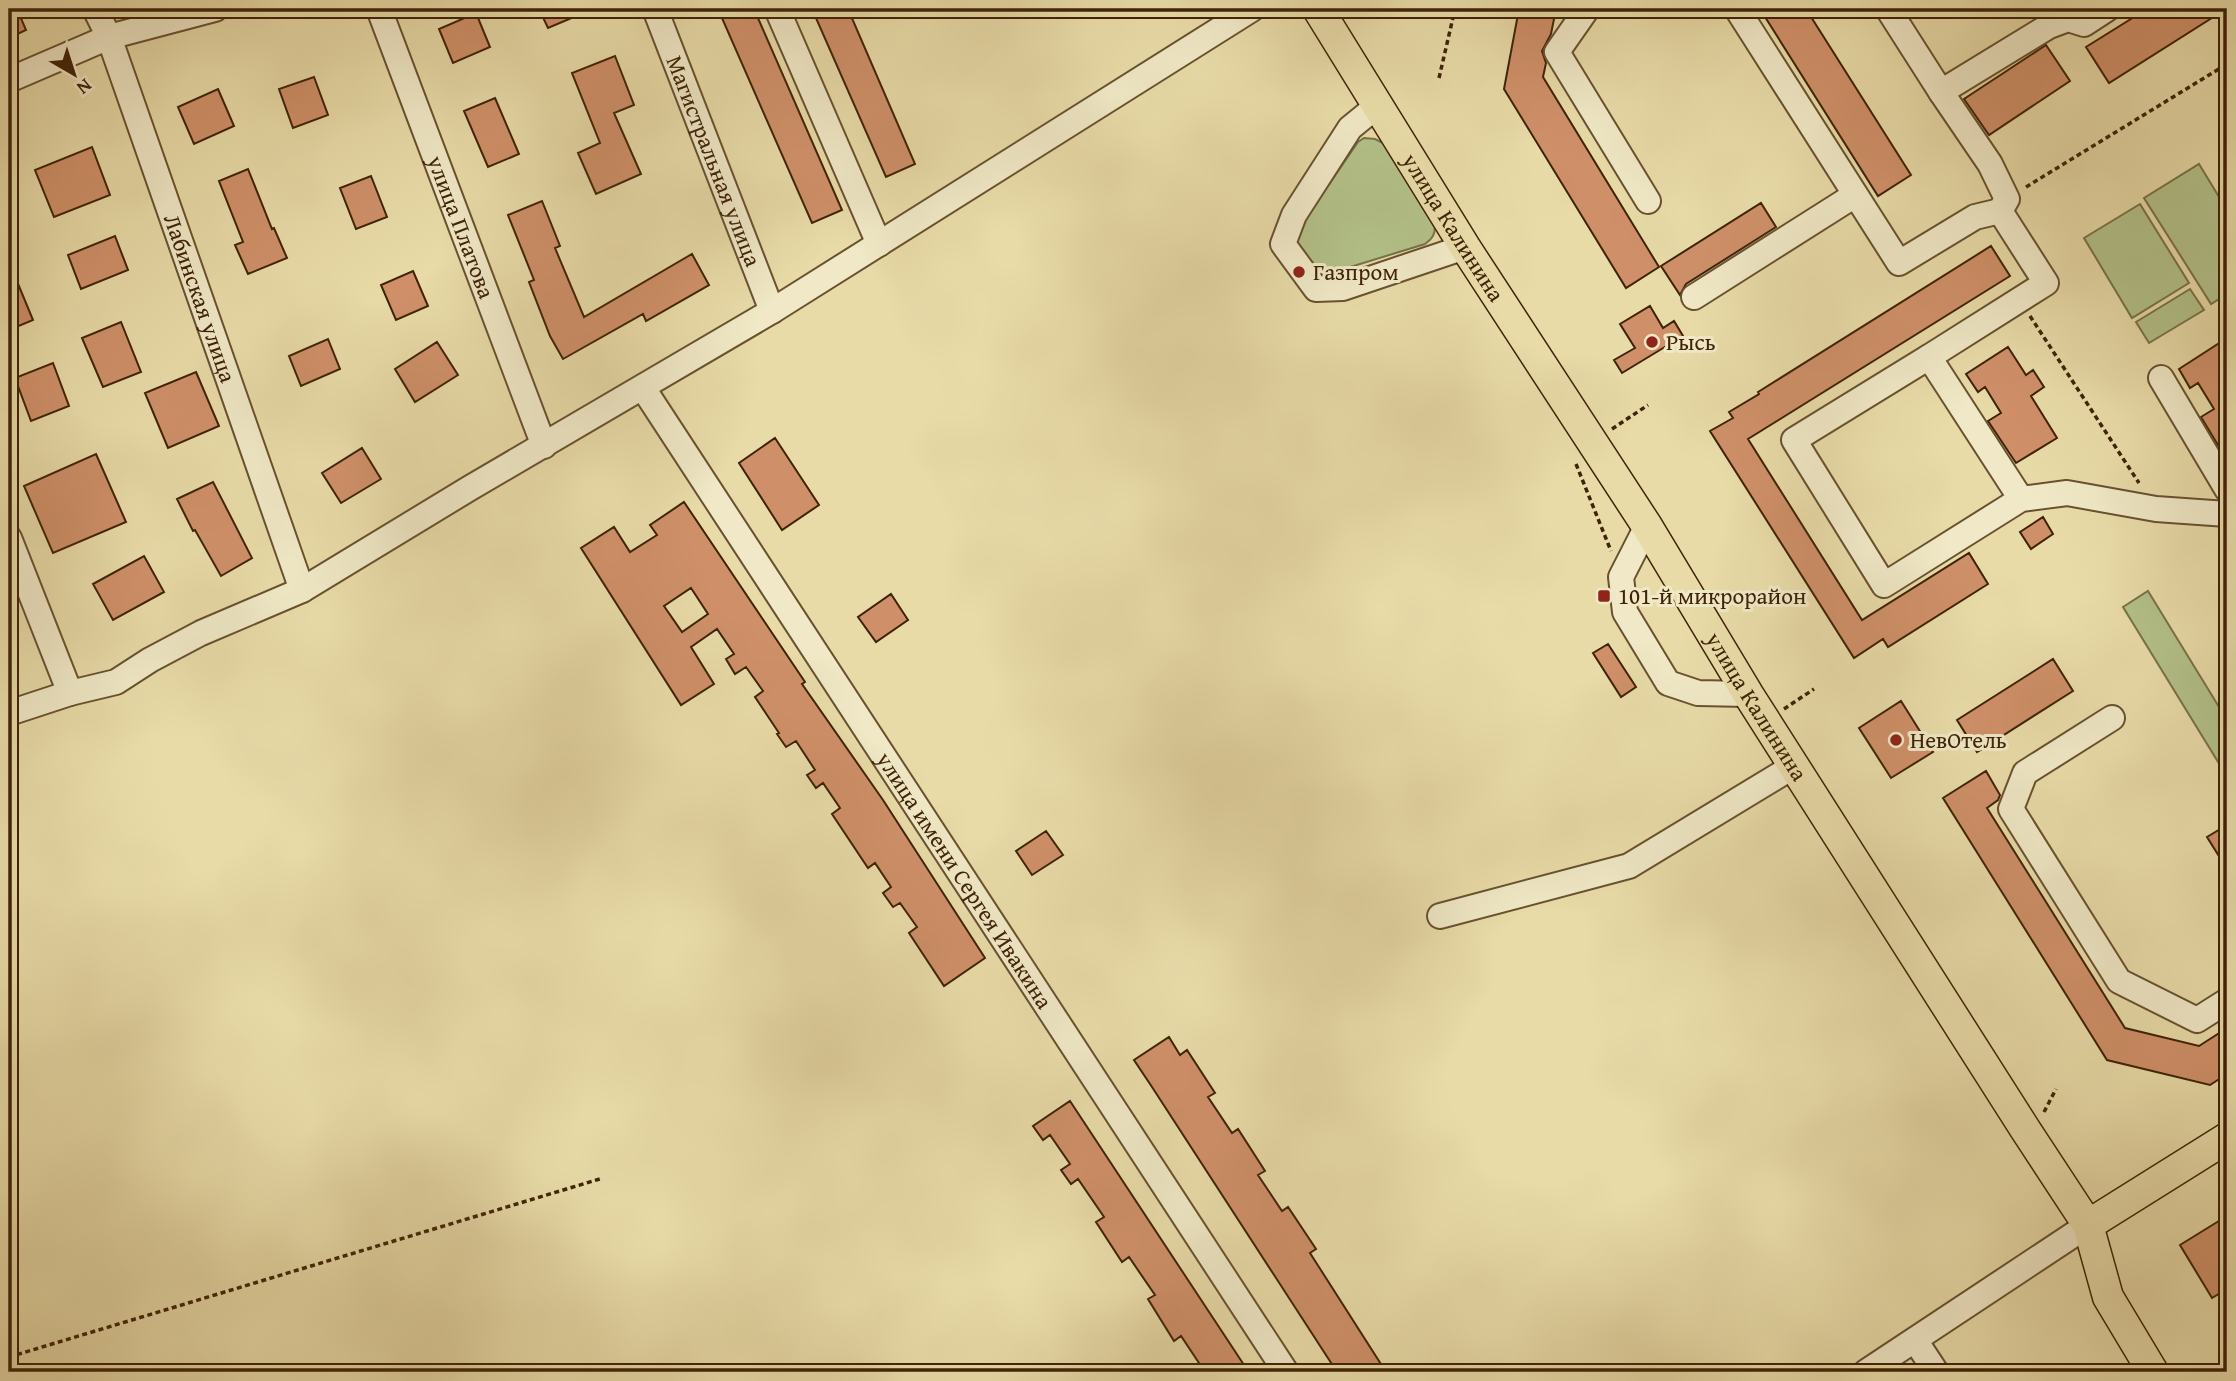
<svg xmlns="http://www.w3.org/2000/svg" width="2236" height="1381" font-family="'Gentium Book Plus',serif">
	<rect width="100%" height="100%" fill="#e8dba8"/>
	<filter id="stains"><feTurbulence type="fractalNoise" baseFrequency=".00286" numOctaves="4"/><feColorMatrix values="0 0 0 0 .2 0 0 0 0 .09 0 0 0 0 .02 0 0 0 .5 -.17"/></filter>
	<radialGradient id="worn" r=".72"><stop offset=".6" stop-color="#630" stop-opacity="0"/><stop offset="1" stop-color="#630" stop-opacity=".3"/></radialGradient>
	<path fill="#b3c189" stroke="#797248" stroke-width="2" d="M1364 138 1375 139 1383 143 1435 226C1435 235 1432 239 1425 244L1321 276 1295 248 1297 231 1358 142Z
		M2199 164 2227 210V294L2211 304 2144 198Z
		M2140 204 2189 283 2132 318 2084 238Z
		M2190 289 2204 310 2149 343 2136 322Z
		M2148 591 2227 720V767L2223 770 2123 607Z"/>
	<path fill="#cf9069" stroke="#3f2307" stroke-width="2" fill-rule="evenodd" d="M9 9H17L26 30 9 38Z
		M539 9H593L548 28Z
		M718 9H754L842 210 812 223Z
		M812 9H848L915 164 886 177Z
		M1519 9H1556L1551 34 1542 51 1546 63 1543 77 1659 267 1626 288 1504 89Z
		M1760 9H1806L1911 175 1878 196Z
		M2147 9H2226L2109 83 2086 47Z
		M476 13 490 47 453 63 439 29Z
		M2046 45 2070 81 1989 135 1964 99Z
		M615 56 634 105 614 113 641 174 596 194 578 153 600 143 572 73Z
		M314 77 328 115 293 128 279 89Z
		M218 89 234 126 194 144 178 107Z
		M495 98 519 154 488 167 464 111Z
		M92 147 110 195 54 217 35 170Z
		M248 169 272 229 274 228 287 258 248 274 235 245 243 242 219 181Z
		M371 176 387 217 356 229 340 188Z
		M542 201 560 246 555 248 584 317 692 254 709 285 646 321 643 314 563 359 550 336 529 282 534 280 508 215Z
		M1761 203 1776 227 1686 284 1680 295 1661 266Z
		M115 236 128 270 81 289 68 255Z
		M1991 246 2010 276 1748 439 1862 620 1969 553 1988 584 1888 647 1883 639 1854 658 1710 431 1733 418 1729 412 1759 394 1758 392Z
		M9 262 33 320 9 330Z
		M413 271 428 306 396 320 381 285Z
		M1650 306 1663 328 1674 321 1683 336 1622 373 1614 360 1635 348 1620 324Z
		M121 322 141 372 103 387 82 338Z
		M328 339 340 369 301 386 289 356Z
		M437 342 458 375 415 402 395 369Z
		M2221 342 2227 352V460L2201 417 2214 409 2198 383 2190 388 2179 369Z
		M2008 347 2026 375 2033 370 2044 387 2031 396 2057 438 2016 463 1988 421 2001 413 1985 387 1978 392 1966 374Z
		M53 363 69 406 31 421 15 378Z
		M196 372 219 426 168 448 145 393Z
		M775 438 819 505 782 530 739 463Z
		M362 448 381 479 341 503 322 473Z
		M96 454 126 522 53 553 24 486Z
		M213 482 252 558 221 576 195 530 193 531 177 499Z
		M684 502 805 682 802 684 883 800 985 958 944 986 909 933 917 927 900 903 893 907 883 893 891 887 875 863 868 868 832 814 840 808 823 783 816 788 807 775 815 770 796 741 786 747 777 734 779 733 755 697 763 691 746 667 735 674 726 659 734 654 717 629 691 647 714 684 681 705 581 548 614 527 630 552 657 535 650 525ZM691 588 708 614 682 632 664 606Z
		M2043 517 2053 534 2031 549 2020 532Z
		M144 556 164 592 113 620 93 584Z
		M891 594 908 620 876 642 858 617Z
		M1608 644 1636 687 1621 697 1593 653Z
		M2053 659 2073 691 1977 752 1957 720Z
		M1901 701 1933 752 1891 778 1859 728Z
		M1986 771 2000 795 1998 800 1987 808 2125 1028 2199 1046 2227 1028V1074L2210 1085 2107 1060 1943 798Z
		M2227 825V869L2207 837Z
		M1046 831 1063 855 1032 875 1016 851Z
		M1169 1037 1180 1055 1187 1050 1215 1093 1208 1097 1232 1133 1238 1129 1265 1171 1258 1175 1282 1211 1288 1207 1316 1249 1310 1253 1386 1372H1337L1152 1087 1134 1060Z
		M1070 1101 1244 1365 1234 1372H1205L1181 1336 1174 1341 1148 1299 1155 1295 1129 1257 1122 1262 1096 1222 1104 1217 1078 1179 1071 1184 1061 1170 1070 1164 1050 1135 1043 1140 1033 1126Z
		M2227 1216V1289L2212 1298 2180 1245Z"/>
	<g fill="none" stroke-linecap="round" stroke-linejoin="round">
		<defs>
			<g id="minor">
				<path id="s1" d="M95 9 109 37 302 590"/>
				<path id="s2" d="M379 9 544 446"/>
				<path id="s3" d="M655 9 772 311"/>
				<path d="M777 9 879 244"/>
				<path d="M1587 9 1557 52 1648 201"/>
				<path d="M1737 9 1899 263 1975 217 2000 211 2007 199 1990 164 1941 92 1888 9"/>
				<path d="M9 80 109 37 215 9"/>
				<path d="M1941 92 2049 26 2068 19 2084 24 2107 9"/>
				<path d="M1377 106 1350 128 1294 215 1283 244 1316 289 1343 288 1465 247"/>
				<path d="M1694 297 1855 195"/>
				<path d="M1929 357 2046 283 2000 211"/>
				<path d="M2161 378 2227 489"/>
				<path id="s4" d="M643 388 1286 1372"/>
				<path d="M2021 499 1884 585 1794 440 1929 357 2021 499 2067 493 2156 509 2227 514"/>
				<path d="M1647 526 1621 577 1625 612 1668 683 1698 693 1748 694"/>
				<path d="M9 538 70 693"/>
				<path d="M9 713 70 693 116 682 150 660 201 633 302 590 470 488 772 311 1252 9"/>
				<path d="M2112 718 2025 773 2011 809 2119 981 2197 1020 2227 1001"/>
				<path d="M1440 916 1629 866 1794 766"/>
				<path d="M1915 1340 1936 1372"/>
				<path d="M1866 1372 2088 1225"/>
			</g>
			<g id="major">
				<path id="s5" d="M1318 9 1465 247 1647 526 1748 694 2025 1129 2088 1225 2108 1297 2153 1372"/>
				<path d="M2088 1225 2227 1138"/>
			</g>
		</defs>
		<use href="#minor" stroke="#69512f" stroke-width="28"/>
		<use href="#major" stroke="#3f2307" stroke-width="33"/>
		<path stroke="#3f2307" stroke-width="3.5" stroke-dasharray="5 3.5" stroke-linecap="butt" d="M1439 78 1455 9
			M2026 187 2227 64
			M2030 316 2139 483
			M1612 429 1648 405
			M1576 464 1611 551
			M1784 709 1814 689
			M2044 1112 2056 1089
			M9 1357 603 1178"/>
		<use href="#minor" stroke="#f0e8c6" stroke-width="24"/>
		<use href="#major" stroke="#e8dba8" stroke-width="30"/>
	</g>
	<g fill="#8f2418" stroke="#f0e8c6" stroke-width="2.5">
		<circle cx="1299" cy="272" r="7"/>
		<circle cx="1652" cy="342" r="7"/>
		<rect x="1597" y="589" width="14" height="14" rx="3.5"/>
		<circle cx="1896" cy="740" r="7"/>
	</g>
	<g text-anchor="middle" stroke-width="6" stroke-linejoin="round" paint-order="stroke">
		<g font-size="23" fill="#3f2307" stroke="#f0e8c6">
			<text dy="8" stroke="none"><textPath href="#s3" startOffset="163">Магистральная улица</textPath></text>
			<text dy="8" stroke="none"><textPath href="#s2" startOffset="233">улица Платова</textPath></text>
			<text dy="8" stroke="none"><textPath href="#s5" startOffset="257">улица Калинина</textPath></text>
			<text dy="8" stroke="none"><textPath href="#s1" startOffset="308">Лабинская улица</textPath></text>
			<text dy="8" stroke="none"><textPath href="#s5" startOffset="824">улица Калинина</textPath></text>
			<text dy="8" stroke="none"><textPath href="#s4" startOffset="588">улица имени Сергея Ивакина</textPath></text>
		</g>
		<g font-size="23" fill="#3f2307" stroke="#f0e8c6" text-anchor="start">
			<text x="1313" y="280">Газпром</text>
			<text x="1666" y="350">Рысь</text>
			<text x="1618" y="604">101-й микрорайон</text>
			<text x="1910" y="748">НевОтель</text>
		</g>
	</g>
	<rect width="2236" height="1381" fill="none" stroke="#e8dba8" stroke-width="35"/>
	<rect x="10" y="10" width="2215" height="1360" fill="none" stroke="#3f2307" stroke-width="3.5"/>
	<rect x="18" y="18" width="2201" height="1346" fill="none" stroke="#3f2307" stroke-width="2"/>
	<g transform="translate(74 74) rotate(141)" stroke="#f0e8c6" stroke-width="5" paint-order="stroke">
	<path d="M0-5L12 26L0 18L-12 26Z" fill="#3f2307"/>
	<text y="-10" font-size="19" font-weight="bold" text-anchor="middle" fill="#3f2307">N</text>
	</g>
	<rect width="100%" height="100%" filter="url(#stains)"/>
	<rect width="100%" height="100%" fill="url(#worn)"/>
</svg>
